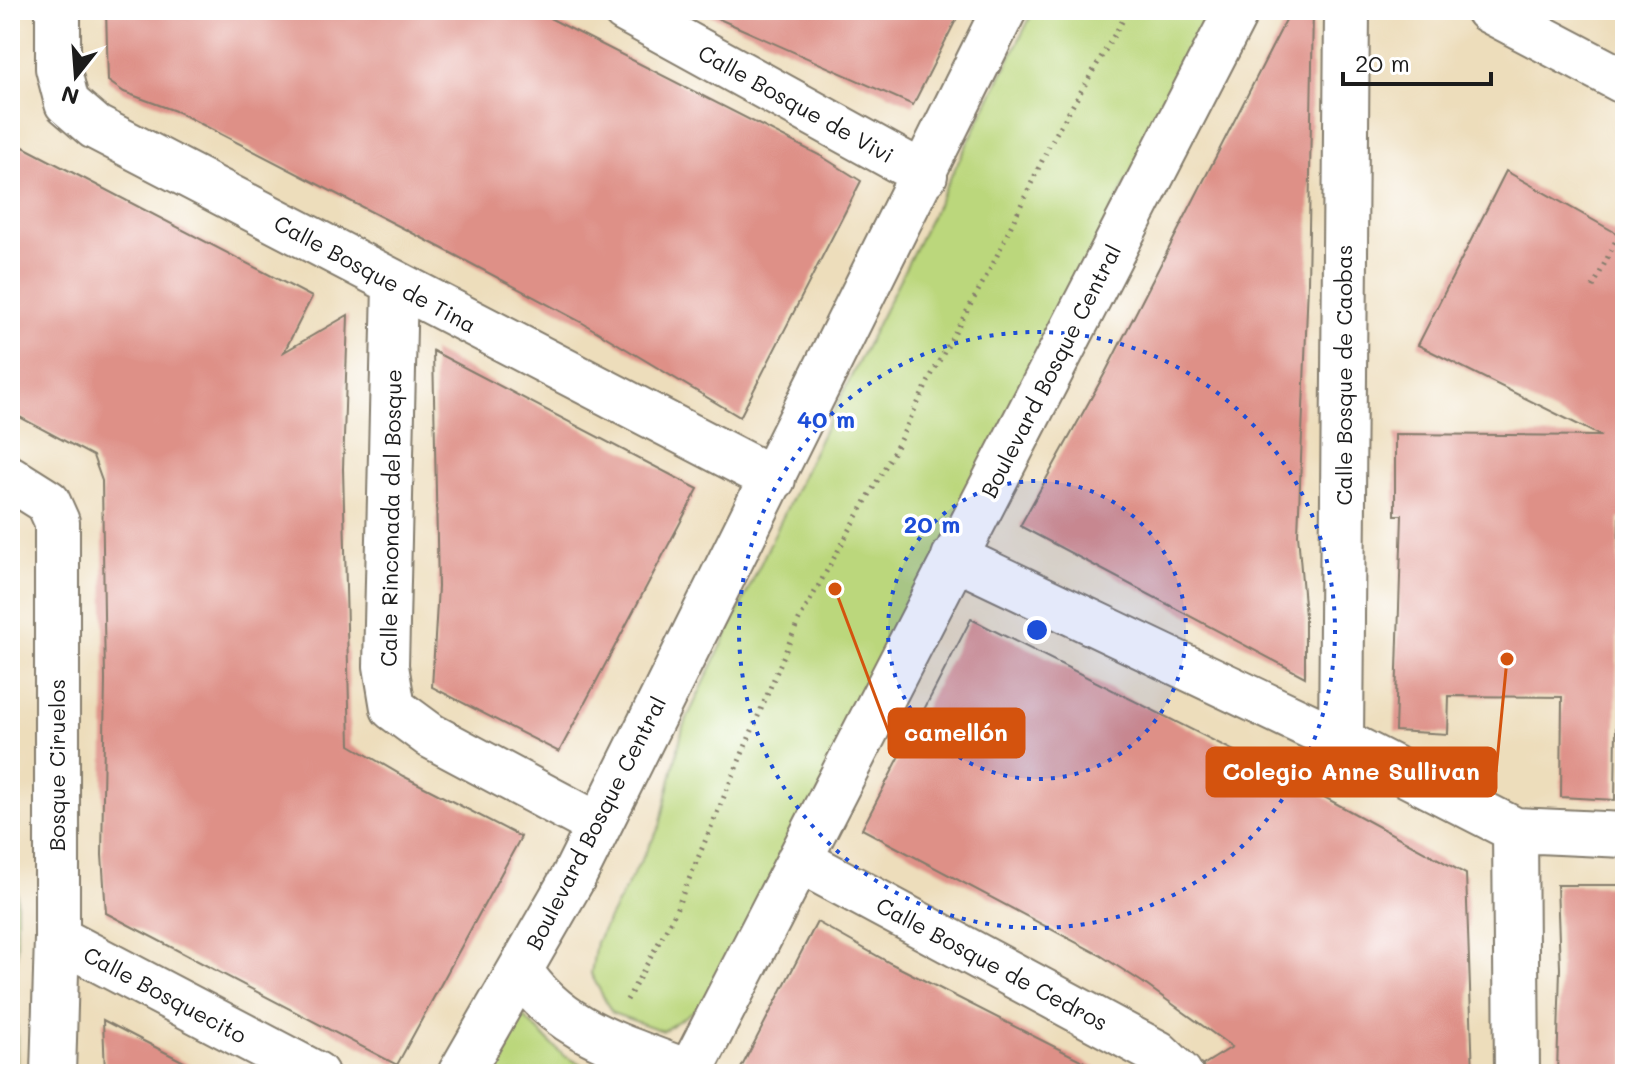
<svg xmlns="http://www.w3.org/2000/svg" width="1635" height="1084" font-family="Mali,sans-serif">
	<rect width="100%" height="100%" fill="#fff"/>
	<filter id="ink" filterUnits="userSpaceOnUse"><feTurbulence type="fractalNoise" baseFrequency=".0125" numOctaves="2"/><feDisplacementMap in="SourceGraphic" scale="16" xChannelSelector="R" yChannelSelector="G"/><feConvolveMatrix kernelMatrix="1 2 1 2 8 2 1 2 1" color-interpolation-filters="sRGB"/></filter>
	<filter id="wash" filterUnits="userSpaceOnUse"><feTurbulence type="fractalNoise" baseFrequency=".006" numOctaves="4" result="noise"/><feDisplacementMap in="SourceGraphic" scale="32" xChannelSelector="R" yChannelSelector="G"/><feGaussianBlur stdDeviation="1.8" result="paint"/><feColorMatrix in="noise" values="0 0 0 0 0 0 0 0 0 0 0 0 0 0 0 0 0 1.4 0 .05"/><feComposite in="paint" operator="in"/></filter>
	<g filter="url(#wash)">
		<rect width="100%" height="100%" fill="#edddbb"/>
		<path fill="#bbd77c" stroke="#6c7a4c" stroke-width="2" d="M1034 10H1213L716 996 663 1031 612 1013 591 974 596 942 660 826 683 727 814 451Z
			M10 522 17 526V1074H10Z
			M517 1010 563 1055 599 1074H482Z"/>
		<g id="blocks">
			<path fill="#de9087" d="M106 10H534L821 156 861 181 740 417 581 322 453 254 178 112 124 92 108 81Z
				M699 10H961L913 105Z
				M1291 10H1313L1308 283 1298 534 1305 616V677L1020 526 1105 373Z
				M10 140 312 297 284 352 348 315 343 469 350 745 403 776 521 837 397 1065 106 913 102 855 105 680 102 481 93 456 10 412Z
				M1506 171 1625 238V518H1619L1615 800 1561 797 1562 697 1449 696 1448 734 1395 731 1402 515H1395V434L1601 436 1418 345Z
				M433 351 698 489 559 752 432 687 438 587Z
				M971 619 1302 785 1466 874 1473 1074H1204L1203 1065 1232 1047 1142 982 1100 955 862 829Z
				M1557 885H1625V1074H1557L1560 968Z
				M817 922 890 963 1108 1074H738Z
				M103 1020 207 1074H105Z"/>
		</g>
	</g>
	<g filter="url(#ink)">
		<use href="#blocks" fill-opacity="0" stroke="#847c6c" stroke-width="2"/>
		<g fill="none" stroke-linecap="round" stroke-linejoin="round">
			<defs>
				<path id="minor" d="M58 10V68L67 103 95 127 773 479
					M625 10 925 175
					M1488 10 1625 82
					M395 285 386 666 393 708 431 736 598 825
					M10 478 48 502 57 522V938L53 1074
					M954 557 1341 741 1515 830 1625 835
					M1341 741 1347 10
					M1515 830 1517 1074
					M799 860 1158 1053 1180 1074
					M57 938 316 1074
					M520 970C559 1032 625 1047 690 1073
					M460 1074 574 876 1004 10
					M689 1074 1237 10"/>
			</defs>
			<use href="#minor" stroke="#847c6c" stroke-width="48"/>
			<path stroke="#847c6c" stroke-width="5" stroke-dasharray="2 6" stroke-linecap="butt" d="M1593 287 1625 222
				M627 1000 673 917 798 622 898 444 932 374 992 266 1050 144 1129 10"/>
			<use href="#minor" stroke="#fff" stroke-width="44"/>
		</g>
	</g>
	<circle cx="1037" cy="630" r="149" fill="#1d4ed8" fill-opacity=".12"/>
	<g fill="none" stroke="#1d4ed8" stroke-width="4" stroke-dasharray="4 8">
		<circle cx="1037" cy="630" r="149"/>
		<circle cx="1037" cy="630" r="298"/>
	</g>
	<g text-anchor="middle" stroke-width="7" stroke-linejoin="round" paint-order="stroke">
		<g font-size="22" fill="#1c1c1c" stroke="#fff">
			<text transform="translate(796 104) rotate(29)" y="8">Calle Bosque de Vivi</text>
			<text transform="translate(375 274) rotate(28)" y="8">Calle Bosque de Tina</text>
			<text transform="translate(1051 371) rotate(-63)" y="8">Boulevard Bosque Central</text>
			<text transform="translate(1344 375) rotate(-90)" y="8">Calle Bosque de Caobas</text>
			<text transform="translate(391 518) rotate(-89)" y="8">Calle Rinconada del Bosque</text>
			<text transform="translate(57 765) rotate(-90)" y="8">Bosque Ciruelos</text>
			<text transform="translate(596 823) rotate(-63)" y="8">Boulevard Bosque Central</text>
			<text transform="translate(992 964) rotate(28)" y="8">Calle Bosque de Cedros</text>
			<text transform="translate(165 995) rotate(28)" y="8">Calle Bosquecito</text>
		</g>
	</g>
	<circle cx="1037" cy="630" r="12" fill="#1d4ed8" stroke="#fff" stroke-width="4"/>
	<g font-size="24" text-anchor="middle" font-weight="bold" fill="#1d4ed8" stroke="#fff" stroke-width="7" stroke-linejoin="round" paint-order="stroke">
		<text x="826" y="428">40 m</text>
		<text x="932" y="533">20 m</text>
	</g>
	<path fill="none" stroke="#d4530e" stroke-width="3" d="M835 589L889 733M1507 659L1496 772"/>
	<g fill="#d4530e" stroke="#fff" stroke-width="3">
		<circle cx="835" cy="589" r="8"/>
		<circle cx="1507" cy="659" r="8"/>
	</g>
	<g fill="#d4530e" stroke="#d4530e" stroke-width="3">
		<rect x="889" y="709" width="135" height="48" rx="8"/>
		<rect x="1207" y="748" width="289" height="48" rx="8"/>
	</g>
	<g font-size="24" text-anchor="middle" font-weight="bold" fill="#fff">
		<text x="956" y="741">camellón</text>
		<text x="1351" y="780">Colegio Anne Sullivan</text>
	</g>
	<rect width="1635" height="1084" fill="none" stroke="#fff" stroke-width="40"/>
	<g transform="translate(76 76) rotate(197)" stroke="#ffffff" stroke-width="6" paint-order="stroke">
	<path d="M0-6L14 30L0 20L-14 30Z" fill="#1c1c1c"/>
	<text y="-12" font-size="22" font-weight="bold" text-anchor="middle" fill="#1c1c1c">N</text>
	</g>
	<path d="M1343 72v12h148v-12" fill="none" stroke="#1c1c1c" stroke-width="4"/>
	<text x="1355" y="72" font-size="24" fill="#1c1c1c" stroke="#ffffff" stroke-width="6" paint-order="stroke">20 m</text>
</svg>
